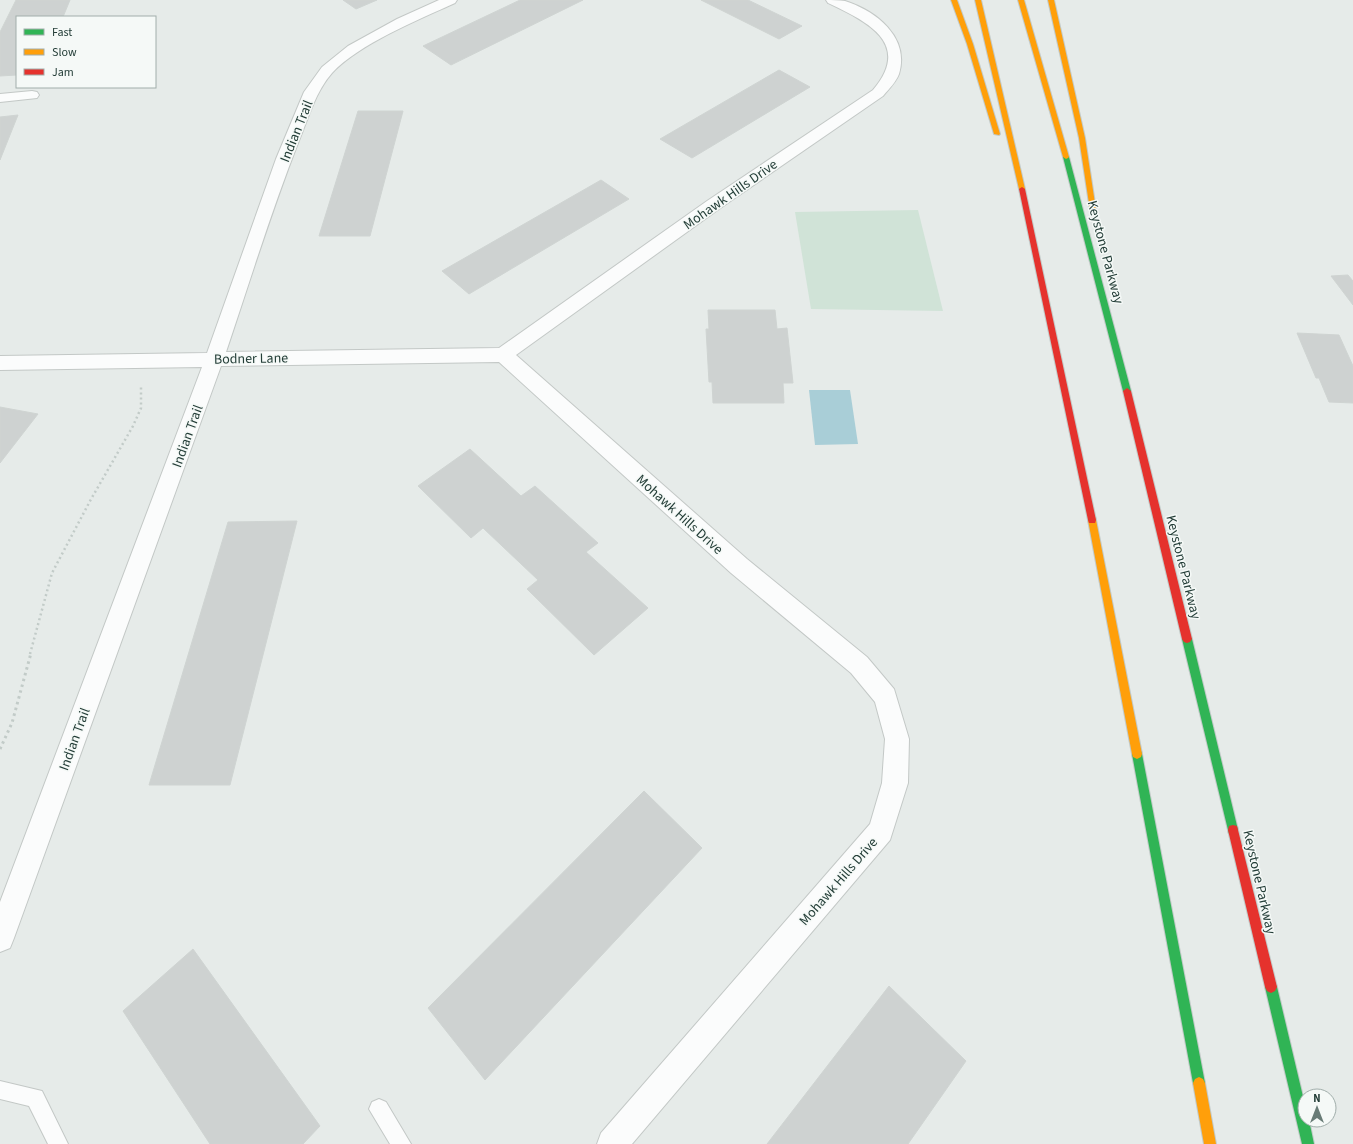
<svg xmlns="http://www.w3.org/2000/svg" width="1353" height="1144" font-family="'Source Sans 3',sans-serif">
	<rect width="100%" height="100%" fill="#e6ebe9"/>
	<path fill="#d0e3d7" d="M918 210 943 311 811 309 795 212Z"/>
	<path fill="#a9ced7" d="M809 390H850L858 444 815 445Z"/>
	<path fill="#ced2d1" stroke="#cfd4d2" d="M16 0H70L63 17H17V75L0 76V32Z
		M343 0H377L356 9Z
		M520 0H583L451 65 423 46Z
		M701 0H748L802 26 779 39Z
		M779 70 810 87 692 158 660 139Z
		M358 111H403L370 236H319Z
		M18 115 0 160V117Z
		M601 180 629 199 469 294 442 271Z
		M1348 275 1353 281V305L1331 276Z
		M708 310H775L777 329 787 328 793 383H783L784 403H713L712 382H709L706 329H709Z
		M1297 333 1339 335 1353 366V403L1329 402 1319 378H1316Z
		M0 407 38 414 0 463Z
		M470 449 521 496 535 486 598 543 586 552 648 608 594 655 527 589 538 580 483 528 471 538 418 486Z
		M297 521 230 785H149L228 522Z
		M644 791 702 848 485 1080 428 1008Z
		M193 949 320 1126 303 1144H210L123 1011Z
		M889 986 966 1061 908 1144H767Z"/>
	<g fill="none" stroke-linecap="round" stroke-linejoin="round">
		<defs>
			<path id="lane" d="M0 1081 42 1091 68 1144H48L29 1106 0 1099Z
				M379 1099 386 1102 411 1144H390L369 1109 372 1102Z"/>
			<path id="street" d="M439 0H457L455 3C418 20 359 44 332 73 316 91 309 116 300 138 272 208 250 281 226 352L499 348 707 201 873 90C913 43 866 21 828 3L826 0C832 0 839 0 845 1 876 11 910 37 899 74 896 82 889 89 883 96L719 209 516 355 747 559 867 657 894 689 909 739 908 783 890 840 632 1144H597L601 1133 870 824 882 783 885 739 875 702 851 673 731 573 499 362 221 366 14 938 10 948 0 952V902L202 367 0 370V356L207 353 276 159 304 92 322 67 348 46 397 19Z
				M32 91 37 92 39 95 37 98 0 102V94Z"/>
			<path id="fast" d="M1066 155 1069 157 1131 391 1127 394 1123 391 1063 157Z
				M1187 635 1190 636 1192 639 1238 830 1237 834 1233 835 1229 834 1228 830 1182 639 1184 636Z
				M1137 749 1141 751 1142 754 1205 1083 1203 1087 1199 1089 1195 1087 1193 1083 1132 754 1133 751Z
				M1271 981 1275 983 1277 987 1305 1105V1120H1309L1314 1144H1302L1265 987 1267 983Z"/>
			<path id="slow" d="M951 0H957L973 44 1000 134 999 135 994 134 967 44Z
				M975 0H981L1025 189 1022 191 1019 189Z
				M1018 0H1024L1069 157 1068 158 1066 159 1063 157Z
				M1048 0H1054L1085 138 1096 210 1093 212 1090 210 1079 138Z
				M1092 516 1095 517 1096 520 1142 754 1141 757 1137 759 1133 757 1132 754 1088 520 1089 517Z
				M1199 1077 1203 1079 1205 1083 1216 1144H1204L1193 1083 1195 1079Z"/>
			<path id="jam" d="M1022 187 1025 189 1096 520 1095 523H1089L1088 520 1019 189Z
				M1127 388 1131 391 1192 639 1190 642 1187 643 1184 642 1182 639 1123 391Z
				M1233 825 1237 826 1238 830 1277 987 1275 991 1271 993 1267 991 1265 987 1228 830 1229 826Z"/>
		</defs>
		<use href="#lane" stroke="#c3c8c6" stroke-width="2"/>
		<use href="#street" stroke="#c3c8c6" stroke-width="2"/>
		<use href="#fast" stroke="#c2cac8" stroke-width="2"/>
		<use href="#slow" stroke="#c2cac8" stroke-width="2"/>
		<use href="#jam" stroke="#c2cac8" stroke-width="2"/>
		<path stroke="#c2cbc8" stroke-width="2.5" stroke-dasharray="2 3" stroke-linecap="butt" d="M30 654 52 573 90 501 133 426 141 408V386"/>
		<path stroke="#c2cbc8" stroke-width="3" stroke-dasharray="2.5 3.5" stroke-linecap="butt" d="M0 749 12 723 31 653"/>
		<use href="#lane" fill="#fbfcfc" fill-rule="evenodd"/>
		<use href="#street" fill="#fbfcfc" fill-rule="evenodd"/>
		<use href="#fast" fill="#30b455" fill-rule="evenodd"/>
		<use href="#slow" fill="#ff9f0a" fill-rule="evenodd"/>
		<use href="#jam" fill="#e5322d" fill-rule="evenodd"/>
	</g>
	<g text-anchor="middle" stroke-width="3" stroke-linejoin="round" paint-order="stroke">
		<g font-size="14" fill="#243e38" stroke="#f5f9f7">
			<text transform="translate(296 131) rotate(-68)" y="5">Indian Trail</text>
			<text transform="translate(730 194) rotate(-35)" y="5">Mohawk Hills Drive</text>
			<text transform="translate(1106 252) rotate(75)" y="5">Keystone Parkway</text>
			<text transform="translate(251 358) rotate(-1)" y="5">Bodner Lane</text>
			<text transform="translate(187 436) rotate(-70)" y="5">Indian Trail</text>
			<text transform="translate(680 514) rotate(42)" y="5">Mohawk Hills Drive</text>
			<text transform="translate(1184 567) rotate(76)" y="5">Keystone Parkway</text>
			<text transform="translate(74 739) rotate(-70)" y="5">Indian Trail</text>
			<text transform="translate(838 881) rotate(-49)" y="5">Mohawk Hills Drive</text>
			<text transform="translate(1260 882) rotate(77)" y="5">Keystone Parkway</text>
		</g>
	</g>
	<rect x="16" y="16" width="140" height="72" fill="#f5f9f7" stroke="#a1aeab"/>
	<rect x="24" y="29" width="20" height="6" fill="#30b455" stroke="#a1aeab"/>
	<text x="52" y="36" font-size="12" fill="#243e38">Fast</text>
	<rect x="24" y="49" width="20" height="6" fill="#ff9f0a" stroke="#a1aeab"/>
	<text x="52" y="56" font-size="12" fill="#243e38">Slow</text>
	<rect x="24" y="69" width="20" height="6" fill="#e5322d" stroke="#a1aeab"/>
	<text x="52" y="76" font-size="12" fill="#243e38">Jam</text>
	<g transform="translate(1317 1108)"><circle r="19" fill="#f5f9f7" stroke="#a1aeab"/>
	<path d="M0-3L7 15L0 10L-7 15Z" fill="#687b76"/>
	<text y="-6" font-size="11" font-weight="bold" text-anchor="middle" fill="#243e38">N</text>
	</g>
</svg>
